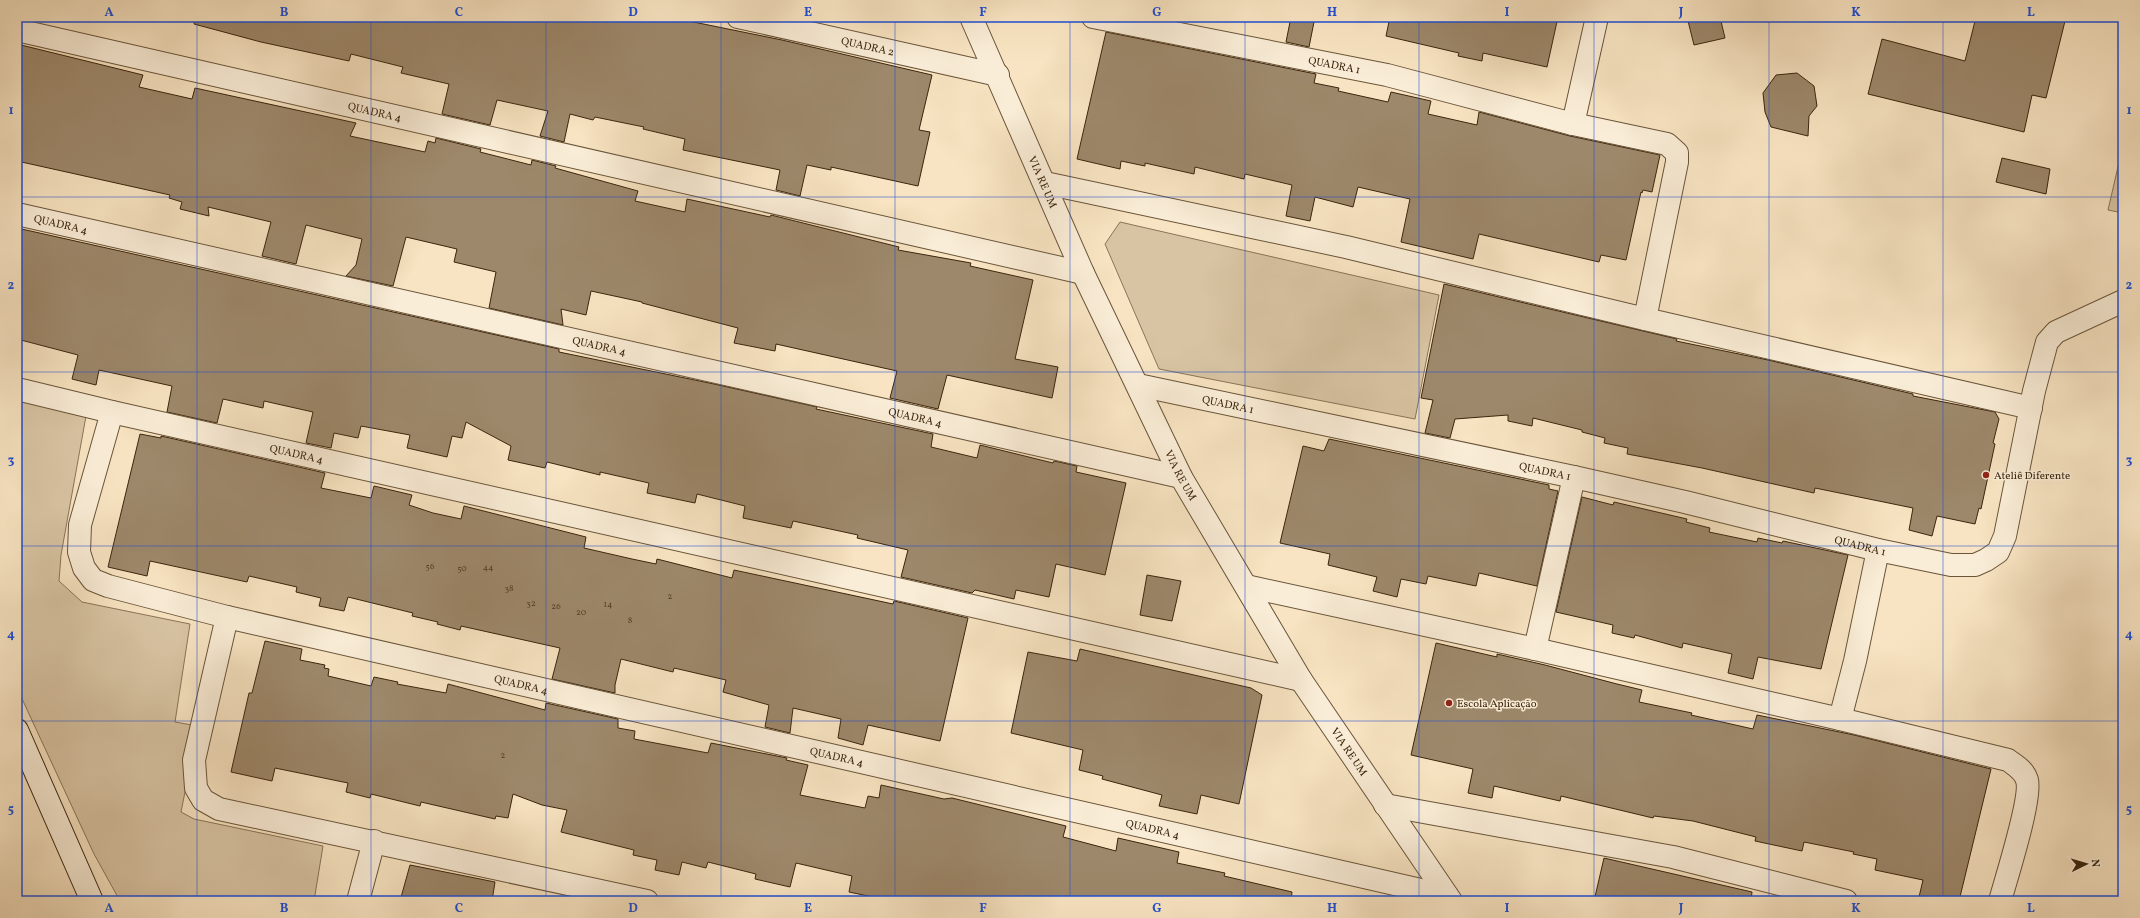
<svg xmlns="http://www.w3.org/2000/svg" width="2140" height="918" font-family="Vollkorn,serif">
	<rect width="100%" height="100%" fill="#f8e4c2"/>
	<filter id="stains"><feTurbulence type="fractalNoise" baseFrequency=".005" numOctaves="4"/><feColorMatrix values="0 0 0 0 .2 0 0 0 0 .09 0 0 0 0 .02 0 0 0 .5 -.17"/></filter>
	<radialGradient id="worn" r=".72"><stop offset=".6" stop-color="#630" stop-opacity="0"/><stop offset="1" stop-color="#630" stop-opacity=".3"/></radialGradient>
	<path fill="#d8c4a3" stroke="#8a7458" d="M2123 145V213L2108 210Z
		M1120 222 1439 295 1415 419 1159 369 1105 244Z
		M17 400 86 416 61 555 59 581 82 602 190 624 175 722 198 726 181 812 194 819 323 846 314 901H120L94 854 17 688Z"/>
	<path fill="#9d886b" stroke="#3b250d" d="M195 17H669L782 40 932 75 919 130 930 132 918 186 831 167V170L807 165 800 196 776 190 780 170 683 150 685 139 643 129 644 127 595 117 593 120 570 114 564 142 540 136 548 111 497 100 490 125 442 114 449 84 401 73 403 67 351 54 349 61 261 42 194 24Z
		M1291 17H1315L1309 47 1286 42Z
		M1390 17H1558L1547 67 1483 53 1482 61 1458 56 1459 53 1386 36Z
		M1687 17H1720L1725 38 1694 45Z
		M1976 17H2066L2046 98 2032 95 2024 132 1868 94 1882 39 1965 61Z
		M1106 32 1316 74 1314 83 1339 88 1338 91 1388 102 1391 92 1431 101 1428 114 1477 125 1479 112 1570 136 1660 155 1652 192 1643 190 1642 193 1641 192 1626 260 1601 255 1599 262 1479 234 1473 259 1401 242 1410 199 1358 187 1353 207 1315 197 1310 221 1286 216 1292 185 1245 174 1244 179 1195 167 1194 174 1145 163V166L1121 161 1120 169 1077 159Z
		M17 44 143 75 139 87 192 99 195 88 356 123 350 136 425 152 428 141 435 143 436 138 481 149 480 152 531 165 532 160 556 166 555 168 638 191 635 201 685 212 687 199 770 217 771 215 899 247 898 250 971 263 970 266 1033 280 1015 359 1058 367 1052 398 947 375 938 409 890 398 897 371 776 344 775 351 734 343 738 328 642 303V302L591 291 586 315 561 309 563 325 489 308 496 272 454 262 457 249 406 237 393 286 346 276 356 265 362 239 306 225 296 264 262 256 271 222 208 207 209 216 180 209 182 202 169 198 170 195 17 161Z
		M1797 73 1814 86 1817 106 1809 116 1808 136 1771 127 1765 112 1763 93 1776 75Z
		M2002 158 2050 169 2046 194 1996 182Z
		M17 228 559 349V352L714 384 817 407 816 409 933 434 931 447 977 458 980 445 1053 463 1054 461 1077 466 1076 472 1126 483 1105 575 1056 564 1049 597 1016 590 1014 599 975 590 972 593 901 577 908 550 857 538 858 535 793 521 791 528 743 518 745 506 697 494 695 503 647 493 649 483 600 472V475L547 462 545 468 508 460 511 446 466 422 462 438 452 436 447 457 407 448 410 435 361 426 358 438 334 433 331 448 306 443 313 412 264 401 263 408 223 399 217 423 167 412 172 386 99 370 96 385 72 379 78 355 17 339Z
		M1444 284 1677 339 1676 341 1768 360 1913 394V396L1995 412 1999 419 1993 443 1995 444 1981 509 1979 508 1975 524 1937 516 1932 536 1909 530 1913 508 1815 488 1814 493 1702 468 1627 454 1628 448 1604 443 1605 438 1582 432V430L1533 418 1532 426 1508 421V415L1455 419 1450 438 1425 433 1433 400 1421 398Z
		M140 434 161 438V436L325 473 321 488 371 498 374 486 412 495 409 505 433 513 461 519 464 506 586 537 584 548 632 559 656 564 657 559 732 578 734 570 893 604 894 601 968 618 940 741 868 725 863 745 838 738 841 719 793 708 790 733 765 727 769 705 723 692 726 680 674 668 673 672 621 659 615 685V693L552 679 560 648 461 626 460 630 437 624 438 622 412 616 413 613 348 597 344 611 319 606 321 598 296 592 297 587 249 576 247 582 150 561 147 576 108 567Z
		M1329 439 1549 485V489L1558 491 1537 586 1479 573 1476 586 1428 576 1426 584 1401 579 1397 597 1373 591 1377 577 1328 565 1330 554 1280 543 1303 446 1324 451Z
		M1582 497 1613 505 1614 502 1687 519 1686 522 1710 528 1709 532 1757 542 1758 538 1782 543 1783 541 1848 555 1821 669 1758 657 1753 679 1728 673 1732 654 1683 643 1682 648 1635 635 1634 638 1612 633 1613 625 1556 612Z
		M1147 575 1181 581 1172 621 1140 615Z
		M265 641 302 649 300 660 325 665 324 668 329 669 328 676 371 686 374 677 398 682 397 684 446 693 448 684 545 710 546 703 618 719V728L635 731 634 739 708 753 711 743 787 758 786 760 808 765 800 795 865 808 868 796 879 798 881 785 944 799 952 798 1066 826 1063 837 1116 851 1118 838 1179 852 1177 863 1225 873 1224 876 1292 892 1291 901H872L873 897 849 892 852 876 796 863 790 887 755 879 756 874 708 862 706 868 682 862 679 875 655 870 657 860 633 855 634 850 561 832 567 810 542 805 513 794 508 818 496 816 495 819 421 802 420 806 371 794 370 798 346 792 348 783 275 768 272 781 231 772 249 693H252Z
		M1436 643 1497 657V654L1545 665 1617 684 1642 690 1639 702 1692 713 1691 715 1753 729 1757 715 1854 735 1991 769 1959 901H1935L1919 897 1923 880 1875 870 1877 859 1853 854 1854 852 1804 842 1802 851 1755 841 1756 837 1693 821 1654 816 1653 818 1561 796 1560 801 1494 786 1492 798 1468 793 1473 769 1411 755Z
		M1080 649 1251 688 1262 695 1239 804 1201 795 1197 814 1159 806 1162 795 1102 779 1103 776 1079 770 1083 750 1011 733 1028 652 1077 661Z
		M1604 858 1752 892 1751 901H1594Z
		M410 865 495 882 492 901H400Z"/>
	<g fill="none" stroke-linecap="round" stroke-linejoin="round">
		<defs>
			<path id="pedestrian" d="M1535 649 1574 477"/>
			<g id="minor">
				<path id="s1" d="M738 17 998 75"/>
				<path id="s2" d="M1093 17 1387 75 1573 124 1667 144 1677 153V162L1645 319"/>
				<path id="s3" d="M17 30 1083 273"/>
				<path d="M1573 124 1597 17"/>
				<path d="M1045 183 1346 247 1645 319 2031 408"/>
				<path id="s4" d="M17 214 1181 477"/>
				<path id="s5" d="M1138 385 1574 477 1685 502 1878 550 1951 565H1975L1986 560 1998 552 2005 536 2034 391 2047 342 2056 332 2123 301"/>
				<path id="s6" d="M17 389 112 412 1301 680"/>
				<path id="s7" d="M112 412 80 525 79 552 84 568 93 580 108 586 227 617 1447 896"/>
				<path d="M1246 586 1535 649 1840 719 2008 760C2016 766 2024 770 2027 780 2032 798 2006 879 2000 901"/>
				<path d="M227 617 194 760 196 788 203 800 219 809 647 901"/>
				<path d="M1840 719 1855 661 1878 550"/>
				<path d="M1385 805 1673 857 1846 901"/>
				<path d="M358 901 374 841"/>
			</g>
			<g id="tertiary">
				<path id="s8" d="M971 17 1083 273 1181 477 1301 680 1451 901"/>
			</g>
			<path id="secondary" d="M17 730 92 901"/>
		</defs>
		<use href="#pedestrian" stroke="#6a553a" stroke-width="24"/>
		<use href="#minor" stroke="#6a553a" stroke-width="24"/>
		<use href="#tertiary" stroke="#6a553a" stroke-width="24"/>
		<use href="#secondary" stroke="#3b250d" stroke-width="24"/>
		<use href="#pedestrian" stroke="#faedd7" stroke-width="22"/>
		<use href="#minor" stroke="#faedd7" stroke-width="22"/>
		<use href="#tertiary" stroke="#faedd7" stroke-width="22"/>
		<use href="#secondary" stroke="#faedd7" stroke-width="22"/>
	</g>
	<path fill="none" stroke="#1d4ed8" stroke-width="1" stroke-opacity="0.55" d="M197 17V901M371 17V901M546 17V901M721 17V901M895 17V901M1070 17V901M1245 17V901M1419 17V901M1594 17V901M1769 17V901M1943 17V901M17 197H2123M17 372H2123M17 546H2123M17 721H2123"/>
	<g fill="#8f2418" stroke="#faedd7" stroke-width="1.5">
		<circle cx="1986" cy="475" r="4"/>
		<circle cx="1449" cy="703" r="4"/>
	</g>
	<g text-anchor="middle" stroke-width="3" stroke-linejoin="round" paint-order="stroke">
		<g font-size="9" fill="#543e24">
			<text x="430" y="569">56</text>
			<text x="488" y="570">44</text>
			<text x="462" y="571">50</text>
			<text x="509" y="591">38</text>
			<text x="670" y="599">2</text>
			<text x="531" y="606">32</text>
			<text x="608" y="607">14</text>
			<text x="556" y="609">26</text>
			<text x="581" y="615">20</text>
			<text x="630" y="623">8</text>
			<text x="503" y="758">2</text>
		</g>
		<g font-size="11" fill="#3b250d" stroke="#faedd7">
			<text dy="4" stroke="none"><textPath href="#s1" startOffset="133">QUADRA 2</textPath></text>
			<text dy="4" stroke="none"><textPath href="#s2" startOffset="246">QUADRA 1</textPath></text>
			<text dy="4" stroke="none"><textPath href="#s3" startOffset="367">QUADRA 4</textPath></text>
			<text dy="4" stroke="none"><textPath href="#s8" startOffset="180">VIA RE UM</textPath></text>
			<text dy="4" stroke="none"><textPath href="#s4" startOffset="45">QUADRA 4</textPath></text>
			<text dy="4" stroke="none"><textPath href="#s4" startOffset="597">QUADRA 4</textPath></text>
			<text dy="4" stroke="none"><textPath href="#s5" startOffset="92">QUADRA 1</textPath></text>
			<text dy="4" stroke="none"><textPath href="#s4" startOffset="921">QUADRA 4</textPath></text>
			<text dy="4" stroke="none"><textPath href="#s6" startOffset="287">QUADRA 4</textPath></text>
			<text dy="4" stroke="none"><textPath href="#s5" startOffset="416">QUADRA 1</textPath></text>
			<text dy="4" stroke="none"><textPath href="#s8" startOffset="504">VIA RE UM</textPath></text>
			<text dy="4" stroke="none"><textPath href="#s5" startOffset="740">QUADRA 1</textPath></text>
			<text dy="4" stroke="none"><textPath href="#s7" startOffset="617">QUADRA 4</textPath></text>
			<text dy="4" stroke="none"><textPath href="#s8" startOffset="828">VIA RE UM</textPath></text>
			<text dy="4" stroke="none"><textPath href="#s7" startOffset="941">QUADRA 4</textPath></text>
			<text dy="4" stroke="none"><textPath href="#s7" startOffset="1265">QUADRA 4</textPath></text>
		</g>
		<g font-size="11" fill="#3b250d" stroke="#faedd7" text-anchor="start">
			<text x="1994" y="479">Ateliê Diferente</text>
			<text x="1457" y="707">Escola Aplicação</text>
		</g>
	</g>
	<rect width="2140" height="918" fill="none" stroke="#f8e4c2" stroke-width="44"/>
	<g transform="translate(2086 864) rotate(85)" stroke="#faedd7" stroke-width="3" paint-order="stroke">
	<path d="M0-3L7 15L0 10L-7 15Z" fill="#3b250d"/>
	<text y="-6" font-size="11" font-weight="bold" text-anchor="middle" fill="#3b250d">N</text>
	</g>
	<rect x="22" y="22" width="2096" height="874" fill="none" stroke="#1d4ed8" stroke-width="1.5"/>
	<g font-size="13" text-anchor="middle" font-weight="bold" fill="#1d4ed8">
		<text x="109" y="16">A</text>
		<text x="284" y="16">B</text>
		<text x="459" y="16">C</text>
		<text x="633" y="16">D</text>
		<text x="808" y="16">E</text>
		<text x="983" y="16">F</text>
		<text x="1157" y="16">G</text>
		<text x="1332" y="16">H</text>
		<text x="1507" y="16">I</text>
		<text x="1681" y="16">J</text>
		<text x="1856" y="16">K</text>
		<text x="2031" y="16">L</text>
		<text x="11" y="114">1</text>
		<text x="2129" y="114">1</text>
		<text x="11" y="289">2</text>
		<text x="2129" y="289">2</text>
		<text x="11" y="464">3</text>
		<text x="2129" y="464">3</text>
		<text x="11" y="638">4</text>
		<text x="2129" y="638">4</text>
		<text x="11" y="813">5</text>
		<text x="2129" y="813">5</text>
		<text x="109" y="912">A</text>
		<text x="284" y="912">B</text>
		<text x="459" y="912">C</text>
		<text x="633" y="912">D</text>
		<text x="808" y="912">E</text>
		<text x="983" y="912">F</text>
		<text x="1157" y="912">G</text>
		<text x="1332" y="912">H</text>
		<text x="1507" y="912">I</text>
		<text x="1681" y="912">J</text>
		<text x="1856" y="912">K</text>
		<text x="2031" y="912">L</text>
	</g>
	<rect width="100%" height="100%" filter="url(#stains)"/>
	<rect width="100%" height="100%" fill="url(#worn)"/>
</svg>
